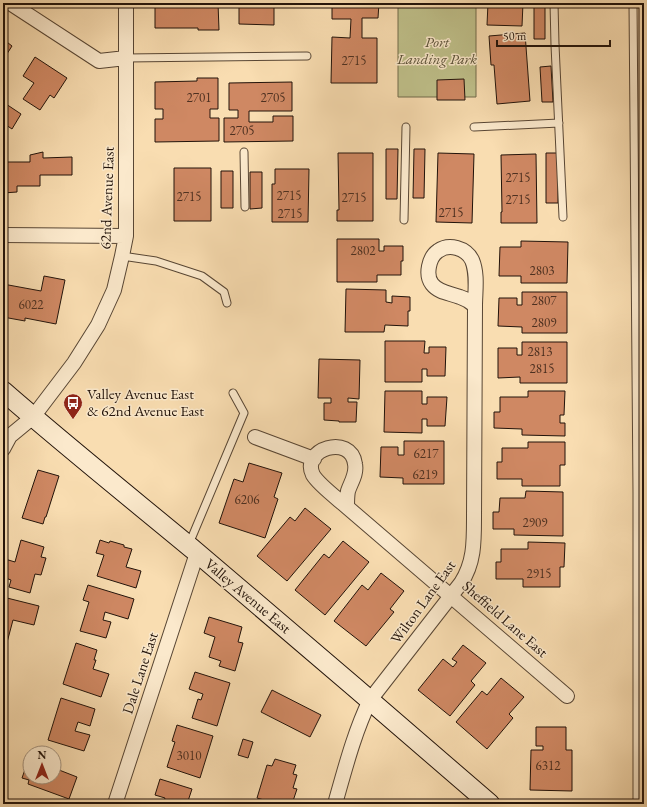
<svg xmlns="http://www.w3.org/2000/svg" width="647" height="807" font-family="'EB Garamond',serif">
	<rect width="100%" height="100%" fill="#f9ddb1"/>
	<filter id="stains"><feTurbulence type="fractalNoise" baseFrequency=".005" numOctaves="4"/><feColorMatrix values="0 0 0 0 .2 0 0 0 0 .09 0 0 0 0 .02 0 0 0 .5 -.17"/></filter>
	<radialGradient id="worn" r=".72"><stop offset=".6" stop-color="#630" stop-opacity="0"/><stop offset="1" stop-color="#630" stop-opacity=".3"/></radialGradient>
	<path fill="#bfc08a" stroke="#706a4a" d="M398 3H476V97H398Z"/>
	<path fill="#cf8863" stroke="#22130a" d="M155 3H218L219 30H198V28H155Z
		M239 3H274V25L239 24Z
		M332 3H379L378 18H362V38H377V83H331L332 37 350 38 351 19H332Z
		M488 3H523L522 26 487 25Z
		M534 3H545V39H534Z
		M525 33 530 101 497 104 494 65H491L489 36Z
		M3 39 12 46 3 60Z
		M35 57 67 78 54 98 50 95 40 110 23 99 34 83 23 76Z
		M551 66 553 102H542L540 67Z
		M197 78H218V109H210V118H219V141L155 142V119H163V109H155V82L197 81Z
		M464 79 465 100H437V80Z
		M292 82V111H249V122H273V116H293V141L224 142V118H238V110H229V83Z
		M3 102 21 114 12 129 3 123Z
		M386 149H398L397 199H386Z
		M414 149H425L424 198H413Z
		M43 152V158L72 157V175H40V186H17V192L3 193V162H30V155Z
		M338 153H373V221H337V210H339Z
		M438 153 474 154 472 223 436 222Z
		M546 153H558V203H546Z
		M536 154 537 223H501V212H502L501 155Z
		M174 168H211V221H174Z
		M275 169H309L308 222H272V184H275Z
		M221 171H233V208H221Z
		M250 172H262V208L250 209Z
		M337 239H379V251H384V246H403V261H401V275H377V282H337Z
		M521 241 568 242 567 283H521V276H499L500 247H521Z
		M44 276 65 280 56 324 25 318V321L3 317V284L41 291Z
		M346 289 386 290V302L392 303V296L410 297V311H408V326L385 325 384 332H345Z
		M522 292H567V333H522V327L498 326 499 298H517V305H522Z
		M385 341H425L424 353H429V347H446L445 376H427V369H422V382H385Z
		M522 342H567V383H520V377L498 378V348H517V355H522Z
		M319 359 360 360 359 399 348 398V402H357L356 422H339V421L324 420V403H331V398H318Z
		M385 391H422V404H427V397H447L445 426H427V419H422V433L384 432Z
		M528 391H565L564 415H560V423H565V436L522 435V429L494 428V412H500V397H528Z
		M404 441H444V484H403V478L380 477 381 447H398V455H404Z
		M528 442H565V465H560V486H522V479H497V462H502V448H528Z
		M249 463 282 473 274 497 278 499 265 538 219 523 234 479 243 482Z
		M38 470 59 476 46 517H45L43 524 22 518Z
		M526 491 563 492V536L514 535V529H493V512H499L500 498H525Z
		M305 508 331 529 287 581 257 556 290 517 295 521Z
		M21 540 44 547 41 557 46 558 41 575 35 574 30 593 9 587 11 580 3 577V565L5 559 15 562Z
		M100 540 109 543 110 541 124 545V547L132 549 126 567 141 571 136 588 97 576 104 555 96 553Z
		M343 541 369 562 325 615 295 590 324 554 329 558Z
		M528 542 565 543 564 567H560V587H523V579H496V562H501V549H528Z
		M381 573 404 591 390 609 394 612 366 646 334 621 362 585 368 590Z
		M88 585 134 599 128 619 105 612 103 620 111 622 106 638 80 631 89 602 83 600Z
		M3 597 39 606 34 625 13 620 5 650H3Z
		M209 617 242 627 238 642 243 643 235 671 219 666 221 661 209 657 215 637 204 633Z
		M76 643 97 650 94 660H96L93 669 109 674 101 697 63 684Z
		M463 645 486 663 471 681 475 685 450 716 418 690 443 659 453 667 457 662 452 659Z
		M195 672 230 683 217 726 192 718 198 699 201 700 203 694 189 689Z
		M501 678 524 697 509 714 513 718 487 749 456 722 482 691 487 695Z
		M272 690 321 715 310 737 261 712Z
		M61 698 95 709 90 726 78 722 75 731 90 735 84 751 48 740Z
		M177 725 213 736 200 778 167 767 175 742 172 741Z
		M536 727H566V750H572V791L530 790 531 750H543V746H536Z
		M243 739 253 742 248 758 238 755Z
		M275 759 296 765 293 774 297 775 293 788 297 789 292 804H271V802L257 798 267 765 272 766Z
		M28 761 30 762V777H54V768L77 777 69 799 28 784 29 780 22 778Z
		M160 779 192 789 187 804H163L165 798 155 795Z"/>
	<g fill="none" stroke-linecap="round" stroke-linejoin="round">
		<defs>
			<path id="lane" d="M554 3 555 45 563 217
				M633 3 637 493V804
				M126 58 307 56
				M474 127 559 123
				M244 152 245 207
				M404 220 406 127
				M122 256 156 261 202 276 224 292 227 303
				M189 544 244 413 233 393"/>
			<path id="street" d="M10 3 99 61 126 58
				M3 235 126 236
				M255 437 314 459
				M3 449 10 436 33 417 74 363 98 325 114 290 122 256 126 236V3
				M347 507C347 502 347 496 348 491 351 482 357 474 355 464 351 433 300 449 313 475 319 485 338 499 347 507L567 696
				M115 804 197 553
				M335 804C345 769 354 733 370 700L461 583C474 563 474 543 474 519L475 306C475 292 478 274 472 260 466 248 449 243 438 251 429 257 425 275 432 284 439 293 450 293 460 297 466 299 471 302 475 306"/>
			<path id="secondary" d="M3 391C66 446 131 498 195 551 294 635 392 719 490 804"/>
		</defs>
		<use href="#lane" stroke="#584634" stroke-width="9"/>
		<use href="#street" stroke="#584634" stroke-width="16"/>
		<use href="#secondary" stroke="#22130a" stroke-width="21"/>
		<use href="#lane" stroke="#fbe9cc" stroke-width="7"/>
		<use href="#street" stroke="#fbe9cc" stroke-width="14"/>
		<use href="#secondary" stroke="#fbe9cc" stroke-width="19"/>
	</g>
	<defs>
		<symbol id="bus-pin" viewBox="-11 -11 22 30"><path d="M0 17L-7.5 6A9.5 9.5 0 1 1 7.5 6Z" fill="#8f2418" stroke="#fbe9cc"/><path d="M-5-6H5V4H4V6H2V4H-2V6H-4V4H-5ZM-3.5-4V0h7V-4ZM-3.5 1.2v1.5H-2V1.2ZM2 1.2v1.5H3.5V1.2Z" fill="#fff"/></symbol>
	</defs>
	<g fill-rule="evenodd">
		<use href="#bus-pin" x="62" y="392" width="22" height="30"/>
	</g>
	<g text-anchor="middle" stroke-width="3" stroke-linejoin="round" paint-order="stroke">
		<g font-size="13" fill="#4d3020">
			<text x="354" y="65">2715</text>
			<text x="199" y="102">2701</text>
			<text x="273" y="102">2705</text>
			<text x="242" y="135">2705</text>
			<text x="518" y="182">2715</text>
			<text x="289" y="200">2715</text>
			<text x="189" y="201">2715</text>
			<text x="354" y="202">2715</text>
			<text x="518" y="204">2715</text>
			<text x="451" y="217">2715</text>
			<text x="290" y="218">2715</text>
			<text x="363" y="255">2802</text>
			<text x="542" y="275">2803</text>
			<text x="544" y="305">2807</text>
			<text x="31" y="309">6022</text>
			<text x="544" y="327">2809</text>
			<text x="540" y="356">2813</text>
			<text x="542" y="373">2815</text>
			<text x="426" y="458">6217</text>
			<text x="425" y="479">6219</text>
			<text x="247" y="504">6206</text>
			<text x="535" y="527">2909</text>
			<text x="539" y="578">2915</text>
			<text x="189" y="760">3010</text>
			<text x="548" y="770">6312</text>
		</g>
		<g font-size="15" font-style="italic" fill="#595037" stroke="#fbe9cc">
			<text x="437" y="47">Port<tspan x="437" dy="17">Landing Park</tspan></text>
		</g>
		<g font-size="15" fill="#22130a" stroke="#fbe9cc">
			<text transform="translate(107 198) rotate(-88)" y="5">62nd Avenue East</text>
			<text transform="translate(248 596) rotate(40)" y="5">Valley Avenue East</text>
			<text transform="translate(423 602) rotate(-54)" y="5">Wilton Lane East</text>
			<text transform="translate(505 619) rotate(41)" y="5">Sheffield Lane East</text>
			<text transform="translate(140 673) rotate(-72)" y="5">Dale Lane East</text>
		</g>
		<g font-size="15" fill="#22130a" stroke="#fbe9cc" text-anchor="start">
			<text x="87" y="399">Valley Avenue East<tspan x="87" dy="17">&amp; 62nd Avenue East</tspan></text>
		</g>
	</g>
	<rect width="647" height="807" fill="none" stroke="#f9ddb1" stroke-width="16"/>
	<rect x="4" y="4" width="639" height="799" fill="none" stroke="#22130a" stroke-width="2"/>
	<rect x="8" y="8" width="631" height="791" fill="none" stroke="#22130a"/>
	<g transform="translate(42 765)"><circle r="19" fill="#fbe9cc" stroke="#a4937e"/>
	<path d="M0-3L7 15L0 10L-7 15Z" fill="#8f2418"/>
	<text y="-6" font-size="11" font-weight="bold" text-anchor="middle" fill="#22130a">N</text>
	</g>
	<path d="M497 40v6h113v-6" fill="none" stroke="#22130a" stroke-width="2"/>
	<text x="503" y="40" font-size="12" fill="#22130a" stroke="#fbe9cc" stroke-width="3" paint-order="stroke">50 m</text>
	<rect width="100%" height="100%" filter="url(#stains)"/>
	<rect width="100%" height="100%" fill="url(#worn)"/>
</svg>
